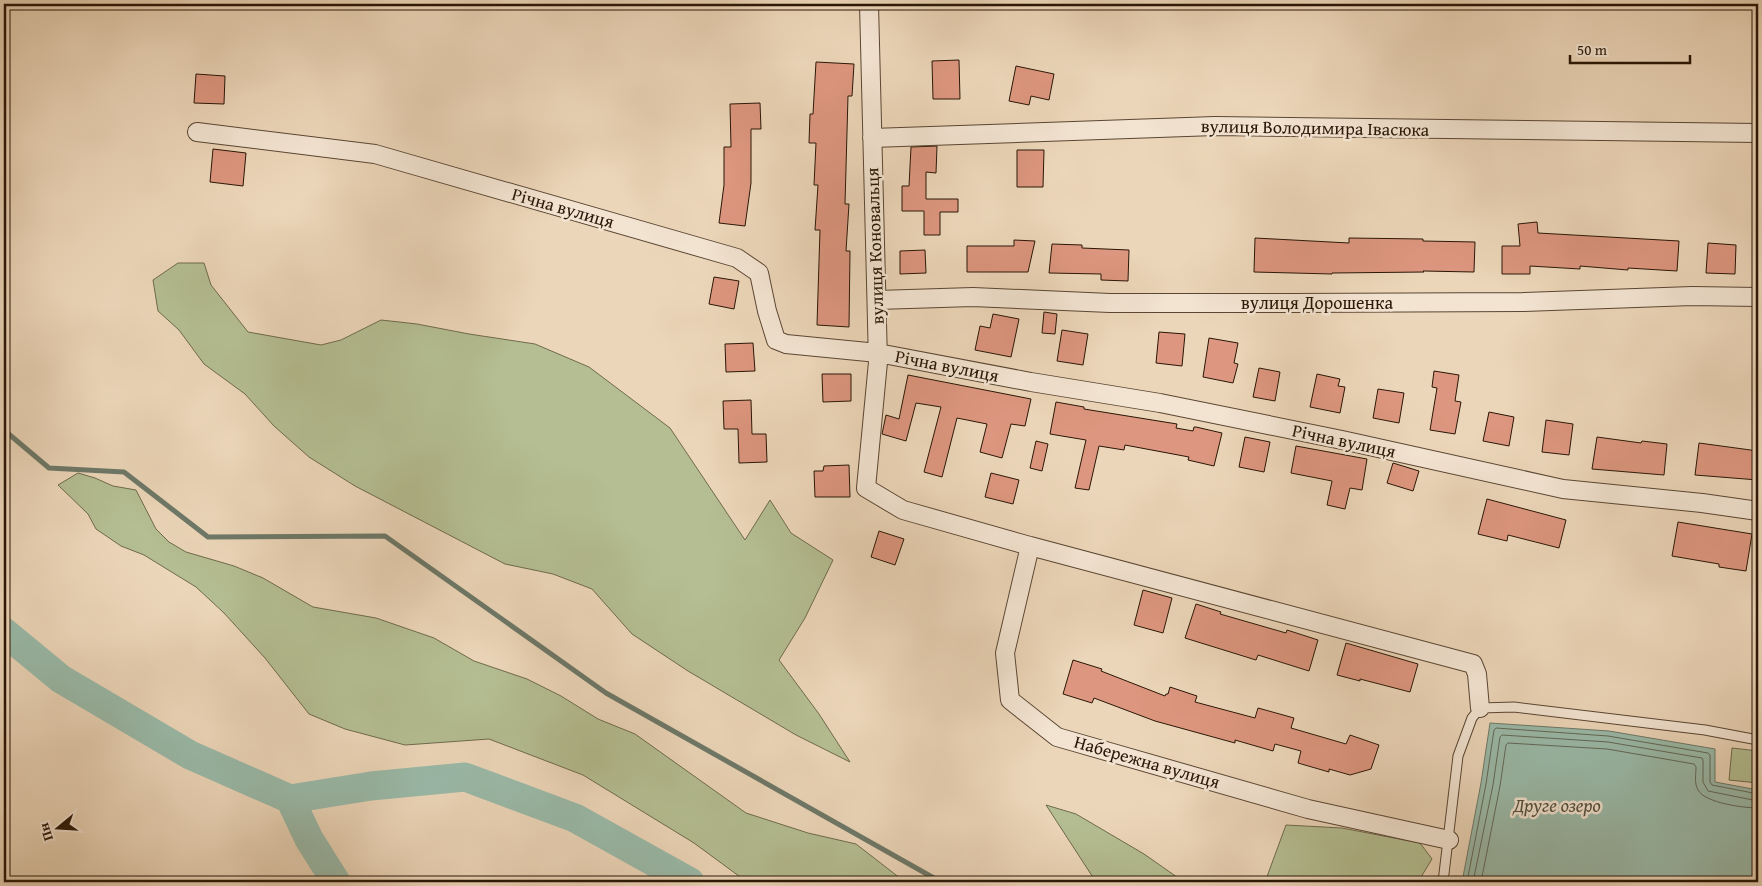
<svg xmlns="http://www.w3.org/2000/svg" width="1762" height="886" font-family="'Gentium Book Plus',serif">
	<rect width="100%" height="100%" fill="#ecd6b9"/>
	<filter id="stains"><feTurbulence type="fractalNoise" baseFrequency=".004" numOctaves="4"/><feColorMatrix values="0 0 0 0 .2 0 0 0 0 .09 0 0 0 0 .02 0 0 0 .5 -.17"/></filter>
	<radialGradient id="worn" r=".72"><stop offset=".6" stop-color="#630" stop-opacity="0"/><stop offset="1" stop-color="#630" stop-opacity=".3"/></radialGradient>
	<path fill="#b4be92" stroke="#6e6a4c" d="M178 263H204L211 285 248 332 321 345 341 340 381 320 417 324 469 334 535 344 589 367 670 428 745 540 770 500 791 533 833 560 805 618 779 660 819 714 850 762 796 735 688 671 632 634 592 589 553 574 505 564 355 486 309 457 274 426 245 394 204 364 179 330 158 311 153 280Z
		M78 473 95 478 113 486 136 490 156 529 169 542 186 552 234 566 263 578 313 607 376 618 434 638 474 661 527 679 561 696 598 719 635 734 746 813 808 833 856 844 905 882H747L694 843 583 775 489 739 405 745 345 729 309 714 265 658 224 613 196 587 144 555 121 546 96 529 88 514 58 485Z
		M1732 748 1758 751V783L1729 780Z
		M1046 805 1076 814 1144 854 1184 882H1096Z
		M1286 825 1342 828 1420 843 1432 859 1418 882H1265Z"/>
	<path fill="#9abaa9" stroke="#6d7868" d="M1490 723 1609 731 1715 749V782L1758 790V882H1462L1481 783Z"/>
	<g fill="none" stroke-linecap="round" stroke-linejoin="round">
		<path stroke="#626858" stroke-width="1" d="M1467 882 1486 784 1494 730 1496 728 1608 736 1708 753 1710 755V782L1712 785 1758 794
			M1473 882 1493 785 1500 737 1502 735 1608 742 1702 758 1703 760V782L1708 791 1758 801
			M1481 882 1500 786 1506 745 1508 743 1607 749 1694 764 1696 767C1696 774 1694 783 1698 790 1705 803 1744 808 1758 808"/>
		<path stroke="#6d7868" stroke-width="5" d="M4 430 49 468 124 472 208 537 385 536 606 693 941 882"/>
		<path stroke="#9abaa9" stroke-width="29" d="M4 632 61 679 190 755 290 799 371 786 465 777 575 818 690 882
			M290 799 309 839 336 882"/>
	</g>
	<path fill="#dd967f" stroke="#291606" d="M959 60 960 99H933L932 61Z
		M816 62 854 64 852 96H848L845 204H849L846 251H850L849 327 817 325 820 230H815L818 185H814L816 143H809L810 114H813Z
		M1016 66 1054 74 1049 100 1031 96 1029 105 1009 101Z
		M196 74 225 76 224 104 194 103Z
		M760 103 761 129H751V183L745 226 719 223 724 185V147H731L730 104Z
		M937 146 936 173 926 172V199H958V212H940V235H924V211H902V186H909L911 147Z
		M213 149 246 153 243 186 210 182Z
		M1017 150H1044L1043 187H1017Z
		M1537 222 1538 233 1679 241 1677 271 1628 268V270L1580 266V269L1530 266V274H1502V246H1520L1518 224Z
		M1255 238 1349 243V238L1423 239V241L1475 242 1474 272 1423 271 1424 272 1332 273V274L1254 272Z
		M1014 240 1035 241 1028 272H967V246H1014Z
		M1708 243 1736 245 1735 274 1706 273Z
		M1052 244 1082 245V248L1129 250 1128 281 1101 280V274L1049 273Z
		M925 250 926 273 900 274V251Z
		M714 277 739 281 734 309 709 304Z
		M1044 312 1057 314 1055 334 1042 333Z
		M993 314 1019 319 1011 357 975 350 980 326 990 328Z
		M1062 330 1088 334 1083 365 1057 361Z
		M1159 332 1185 334 1182 366 1156 363Z
		M1209 338 1238 343 1234 363 1238 364 1233 383 1203 377Z
		M753 343 755 371 726 372 725 344Z
		M1259 368 1280 372 1275 401 1253 397Z
		M1434 371 1459 375 1455 401 1461 402 1455 434 1430 430 1437 388 1432 387Z
		M822 374H851V401L823 402Z
		M1317 374 1340 379 1338 386 1345 387 1340 413 1310 407Z
		M908 375 1031 399 1025 426 1011 424 1002 458 980 452 987 424 957 418 942 477 924 472 941 407 916 403 906 441 882 434 886 415 899 419Z
		M1378 389 1404 393 1399 423 1373 418Z
		M751 400 752 434H766L767 462 739 463 738 429H724L723 401Z
		M1056 402 1084 407V409L1177 424 1176 428 1193 431 1194 427H1196L1222 433 1214 466 1188 460 1189 457 1125 445 1124 450 1099 446 1089 490 1075 488 1086 440 1050 434Z
		M1489 412 1514 417 1509 446 1483 441Z
		M1546 420 1573 424 1569 455 1542 452Z
		M1245 437 1270 442 1264 472 1239 467Z
		M1597 437 1641 443 1642 441 1667 444 1664 475 1592 469Z
		M1036 441 1048 444 1042 471 1030 468Z
		M1699 443 1758 451V480L1695 475Z
		M1296 446 1367 459 1362 490 1350 488 1345 509 1327 505 1332 481 1291 473Z
		M1393 463 1419 471 1413 491 1387 483Z
		M849 465 850 497H815L814 471H823L824 466Z
		M991 473 1019 480 1013 504 985 497Z
		M1487 499 1566 520 1559 548 1508 535 1507 541 1478 534Z
		M1678 522 1752 534 1746 571 1719 567V564L1672 556Z
		M879 531 904 539 895 565 871 557Z
		M1143 590 1172 598 1163 633 1134 625Z
		M1196 604 1221 612 1220 614 1286 633 1287 630 1318 640 1309 671 1258 655 1256 660 1185 638Z
		M1346 643 1418 664 1410 692 1360 679V681L1337 675Z
		M1073 660 1102 669 1101 671 1165 696 1166 694H1168L1170 687 1197 696 1195 702 1255 718 1258 708 1294 718 1291 728 1346 744 1350 735 1379 745 1371 769 1350 775 1329 769V772L1298 763 1301 751 1275 744 1273 751 1235 740V743L1155 721 1094 698 1092 703 1063 694Z"/>
	<g fill="none" stroke-linecap="round" stroke-linejoin="round">
		<defs>
			<path id="lane" d="M1443 882 1458 756 1472 718 1480 708 1514 707 1705 730 1758 740"/>
			<path id="street" d="M869 4 878 362 866 488 903 510 1030 546 1005 653 1010 700 1057 737 1308 809 1449 840
				M197 132 375 154 737 258 759 273 767 311 776 340 786 344 878 353 1031 382 1160 403 1342 440 1563 489 1702 503 1758 511
				M872 138 1215 126 1758 133
				M877 300 973 297 1110 303H1292L1523 302 1692 296 1758 297
				M1030 546 1473 664 1477 674 1480 708"/>
		</defs>
		<use href="#lane" stroke="#5a4633" stroke-width="11"/>
		<use href="#street" stroke="#5a4633" stroke-width="20"/>
		<use href="#lane" stroke="#f3e4d2" stroke-width="9"/>
		<use href="#street" stroke="#f3e4d2" stroke-width="18"/>
	</g>
	<g text-anchor="middle" stroke-width="5" stroke-linejoin="round" paint-order="stroke">
		<g font-size="18" fill="#291606" stroke="#f3e4d2">
			<text transform="translate(1315 128) rotate(1)" y="6">вулиця Володимира Івасюка</text>
			<text transform="translate(563 208) rotate(16)" y="6">Річна вулиця</text>
			<text transform="translate(875 246) rotate(-92)" y="6">вулиця Коновальця</text>
			<text x="1317" y="309">вулиця Дорошенка</text>
			<text transform="translate(947 366) rotate(11)" y="6">Річна вулиця</text>
			<text transform="translate(1344 441) rotate(12)" y="6">Річна вулиця</text>
			<text transform="translate(1147 762) rotate(16)" y="6">Набережна вулиця</text>
		</g>
		<g font-size="19" font-style="italic" fill="#514f3f" stroke="#f3e4d2">
			<text x="1557" y="812">Друге озеро</text>
		</g>
	</g>
	<rect width="1762" height="886" fill="none" stroke="#ecd6b9" stroke-width="20"/>
	<rect x="5" y="5" width="1752" height="876" fill="none" stroke="#291606" stroke-width="2.5"/>
	<rect x="10" y="10" width="1742" height="866" fill="none" stroke="#291606"/>
	<g transform="translate(58 828) rotate(252)" stroke="#f3e4d2" stroke-width="4" paint-order="stroke">
	<path d="M0-4L9 19L0 12L-9 19Z" fill="#291606"/>
	<text y="-8" font-size="14" font-weight="bold" text-anchor="middle" fill="#291606">Пн</text>
	</g>
	<path d="M1570 55v8h120v-8" fill="none" stroke="#291606" stroke-width="2.5"/>
	<text x="1577" y="55" font-size="15" fill="#291606" stroke="#f3e4d2" stroke-width="4" paint-order="stroke">50 m</text>
	<rect width="100%" height="100%" filter="url(#stains)"/>
	<rect width="100%" height="100%" fill="url(#worn)"/>
</svg>
